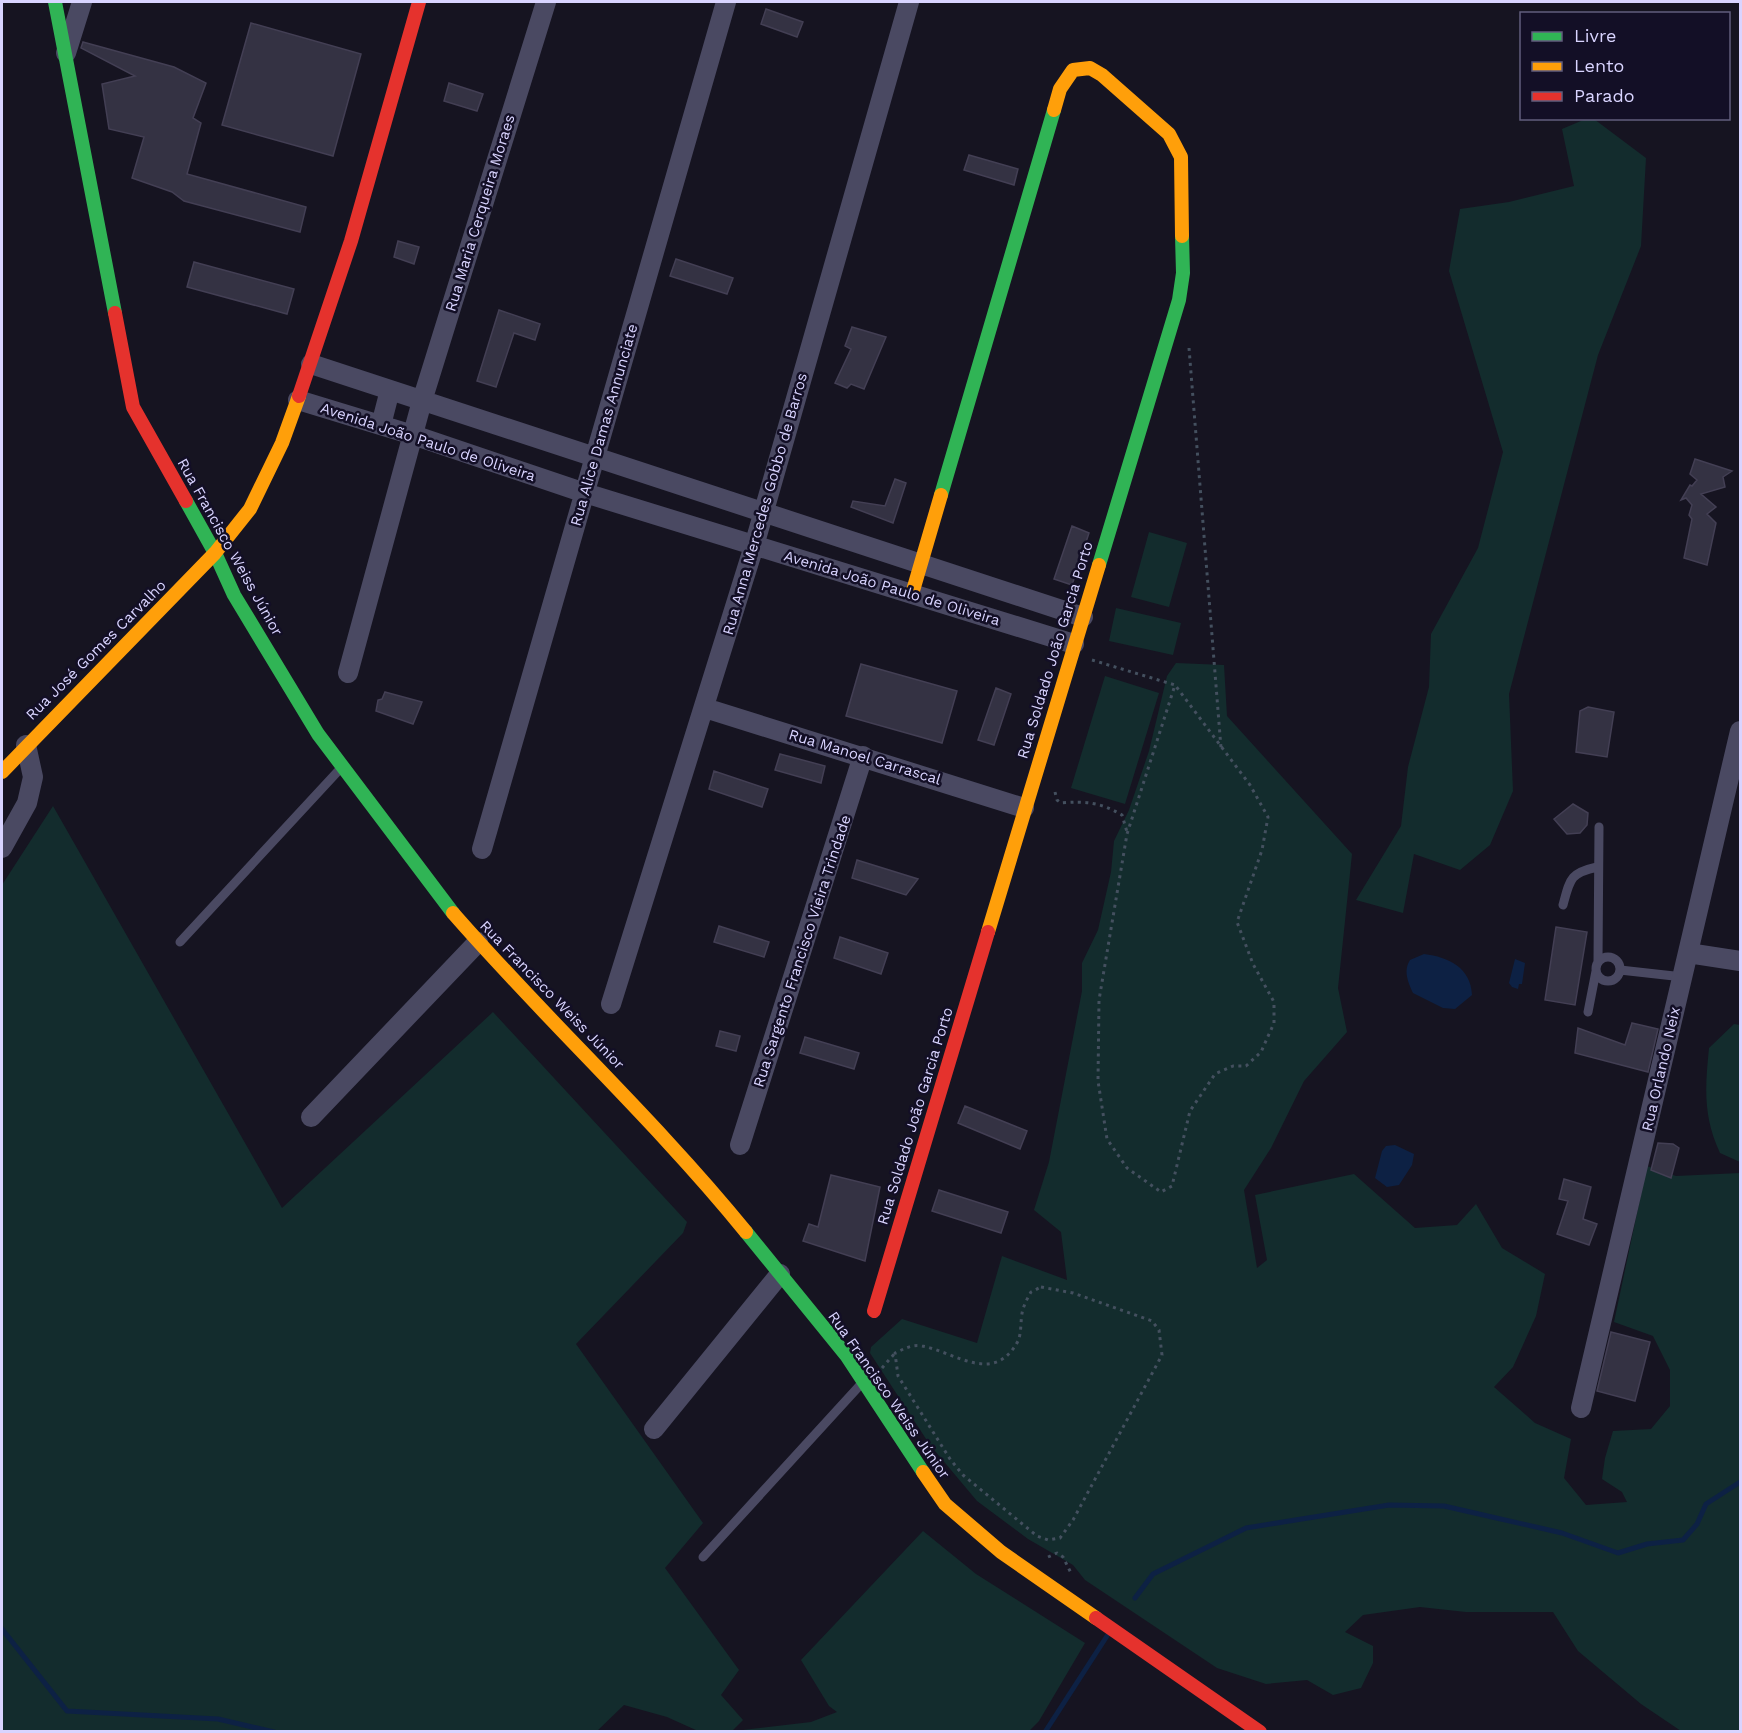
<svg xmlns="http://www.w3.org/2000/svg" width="1742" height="1733" font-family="'Work Sans',sans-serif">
	<rect width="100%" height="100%" fill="#161421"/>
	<path fill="#132c2d" d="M1588 118 1594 119 1646 158 1641 246 1598 355 1509 694 1513 791 1490 845 1460 870 1414 854 1403 913 1356 900 1401 826 1408 767 1429 687 1431 634 1478 548 1503 452 1449 271 1460 209 1509 202 1574 186 1562 129Z
		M1149 532 1187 543 1169 607 1131 597Z
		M1116 608 1181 623 1173 655 1109 641Z
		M1176 663 1224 665 1227 716 1352 854 1338 988 1347 1032 1304 1081 1271 1148 1244 1190 1257 1268 1267 1260 1255 1195 1354 1174 1415 1228 1457 1225 1476 1204 1502 1248 1545 1274 1536 1316 1513 1367 1494 1387 1535 1423 1571 1439 1564 1478 1586 1505 1627 1502 1622 1492 1602 1479 1605 1458 1613 1431 1651 1429 1670 1406V1370L1653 1336 1614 1322 1647 1166 1676 1176 1740 1173V1731H1681L1641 1704 1578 1651 1553 1612H1466L1420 1607 1363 1615 1345 1632 1373 1646V1663L1361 1688 1333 1695 1307 1680 1266 1684 1217 1668 1085 1580 1073 1565 1028 1539 977 1501 930 1445 870 1353 871 1347 902 1319 977 1343 1002 1256 1067 1280 1061 1232 1034 1210 1049 1162 1082 991V963L1098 930 1111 872 1114 841 1129 810 1149 751 1167 676Z
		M1105 676 1159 693 1125 804 1071 788Z
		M53 806 282 1208 493 1012 687 1222 683 1233 576 1344 703 1523 665 1568 739 1670 721 1695 743 1720 732 1731H698L667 1717 624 1705 596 1732 2 1731V885Z
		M1734 1024 1740 1025V1162L1720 1153C1703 1116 1705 1088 1709 1048Z
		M923 1531 976 1574 1085 1643 1039 1721 1029 1731H734L811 1722 837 1712 829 1706 801 1660Z"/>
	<path fill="#0d2144" d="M1424 954C1449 957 1471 968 1472 995L1455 1009 1443 1008 1413 993C1408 982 1403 971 1410 960Z
		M1515 959 1525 963 1522 984H1519L1518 989 1512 987 1509 983Z
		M1395 1145 1414 1154 1412 1165 1399 1185 1387 1187 1375 1178 1382 1151 1386 1146Z"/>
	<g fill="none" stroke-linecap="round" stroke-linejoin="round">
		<path stroke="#0d2144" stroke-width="5" d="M1135 1598 1153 1574 1246 1528 1389 1505 1444 1506 1562 1533 1618 1553 1647 1544 1683 1540 1697 1524 1706 1504 1740 1482
			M2 1629 67 1711 218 1719 274 1732
			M1045 1732 1107 1636"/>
	</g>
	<path fill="#343243" stroke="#433f54" stroke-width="1.5" d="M766 9 803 22 797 37 761 24Z
		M251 23 361 54 333 156 222 125Z
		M83 42 174 67 206 83 193 118 201 123 187 174 306 207 300 232 184 201 172 192 132 178 144 137 109 129 102 84 135 76 81 48Z
		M449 83 483 94 477 111 444 101Z
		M969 155 1018 169 1014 185 964 170Z
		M398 241 419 247 414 264 394 257Z
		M676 259 733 278 727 294 670 276Z
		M194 262 294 289 287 314 187 287Z
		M499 310 540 324 535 340 514 333 496 387 477 381Z
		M852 327 886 337 864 389 851 384 847 388 835 383 851 349 845 346Z
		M1695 459 1732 471 1723 477 1725 487 1701 494 1716 507 1707 514 1716 523 1707 565 1684 558 1692 519 1689 515 1692 505 1686 498 1681 500 1690 485 1692 486 1697 480 1690 474Z
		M895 479 906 483 893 523 851 507 853 501 885 506Z
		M1072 526 1089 533 1072 585 1054 579Z
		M861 664 957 691 942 743 846 716Z
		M996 688 1011 694 994 745 978 740Z
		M385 692 422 702 413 724 376 711 378 700 382 699Z
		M1588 707 1614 712 1607 757 1576 752 1580 711Z
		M780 754 825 766 821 783 775 770Z
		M714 771 768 789 762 807 709 789Z
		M1573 804 1588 813 1587 825 1580 833 1567 834 1554 819Z
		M857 860 918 879 906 895 852 878Z
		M719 926 769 942 764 957 714 942Z
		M1556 927 1587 932 1575 1005 1545 1000Z
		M840 937 888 953 881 974 834 958Z
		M1632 1023 1658 1029 1648 1072 1575 1053 1578 1028 1625 1045Z
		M720 1031 740 1036 736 1051 716 1046Z
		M805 1037 859 1053 854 1069 800 1053Z
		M965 1106 1027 1131 1020 1149 958 1123Z
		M1658 1143 1673 1144 1679 1148 1671 1178 1651 1170Z
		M831 1175 880 1187 865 1261 803 1241 809 1224 818 1227Z
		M1564 1179 1591 1187 1583 1219 1597 1224 1589 1245 1557 1234 1568 1201 1559 1199Z
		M939 1190 1008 1212 1001 1233 932 1211Z
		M1611 1332 1650 1342 1635 1401 1597 1391Z"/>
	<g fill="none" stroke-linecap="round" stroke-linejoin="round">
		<path stroke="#44505f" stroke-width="3" stroke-dasharray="3 4.5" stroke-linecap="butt" d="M1189 348 1221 748
			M1092 660 1175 685 1127 834 1099 1000 1098 1081 1107 1139 1127 1168 1161 1192 1172 1186 1190 1111 1215 1074 1233 1066H1246L1261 1052 1274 1023V1002L1253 964 1237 922 1262 850 1268 817 1250 785 1175 685
			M1055 792 1057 800 1061 803C1085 801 1100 802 1122 815L1127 832
			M1041 1287 1073 1293 1152 1321 1159 1330 1162 1355 1073 1520 1060 1538 1048 1540 1037 1536 963 1475 950 1459 898 1376 895 1353C904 1349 912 1344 922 1346 955 1352 994 1386 1018 1341 1022 1332 1020 1319 1023 1309 1025 1303 1028 1297 1031 1292Z
			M882 1368 895 1353
			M1048 1557 1057 1553 1063 1557 1071 1573"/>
		<path stroke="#4a4962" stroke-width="9" d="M1563 905C1570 879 1570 873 1597 867
			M180 942 340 769
			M1596 969a12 12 0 1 1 24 0a12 12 0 1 1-24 0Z
			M1598 961 1599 827
			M1620 970 1683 977
			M1588 1012 1596 971
			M703 1557 862 1383"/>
		<path stroke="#4a4962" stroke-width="20" d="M66 53 82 2
			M311 364 1083 617
			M298 400 413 435 585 493 1074 644
			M381 425 390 390
			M348 673 422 401 546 2
			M705 708 1024 808
			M2 848 27 803 33 777 26 745
			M482 849 726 2
			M1688 953 1740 961
			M611 1004 754 546 909 2
			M311 1117 478 942
			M740 1145 863 756
			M1581 1408 1740 731
			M654 1429 780 1274"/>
		<path stroke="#30b455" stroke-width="14" d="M55 2 115 313
			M941 495 1054 110
			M186 501 215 553 234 595 318 734 453 913
			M1099 565 1179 300 1183 273 1182 236
			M746 1232 846 1355 923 1472"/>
		<path stroke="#ff9f0a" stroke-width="14" d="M1054 110 1060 89 1073 70 1090 68 1102 75 1169 134 1181 157 1182 236
			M912 594 941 495
			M2 772 215 553 250 509 282 443 299 396
			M453 913C548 1022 655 1120 746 1232
			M988 932 1099 565
			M923 1472 945 1504 1001 1552 1096 1618"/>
		<path stroke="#e5322d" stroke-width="14" d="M115 313 133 407 186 501
			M299 396 351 241 419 2
			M874 1311 988 932
			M1096 1618 1260 1732"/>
	</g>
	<g text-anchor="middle" stroke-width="5" stroke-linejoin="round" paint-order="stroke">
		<g font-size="15" fill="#d9d4ff" stroke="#130f26">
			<text transform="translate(480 213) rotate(-73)" y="5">Rua Maria Cerqueira Moraes</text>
			<text transform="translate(604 425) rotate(-74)" y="5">Rua Alice Damas Annunciate</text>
			<text transform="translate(428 442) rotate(18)" y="5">Avenida João Paulo de Oliveira</text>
			<text transform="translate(765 504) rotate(-74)" y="5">Rua Anna Mercedes Gobbo de Barros</text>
			<text transform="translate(230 547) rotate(61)" y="5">Rua Francisco Weiss Júnior</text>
			<text transform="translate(892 588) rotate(17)" y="5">Avenida João Paulo de Oliveira</text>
			<text transform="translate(96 650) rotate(-45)" y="5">Rua José Gomes Carvalho</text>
			<text transform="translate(1055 650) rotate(-73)" y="5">Rua Soldado João Garcia Porto</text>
			<text transform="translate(865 757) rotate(17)" y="5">Rua Manoel Carrascal</text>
			<text transform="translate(802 951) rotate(-72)" y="5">Rua Sargento Francisco Vieira Trindade</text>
			<text transform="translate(552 995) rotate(46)" y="5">Rua Francisco Weiss Júnior</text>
			<text transform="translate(1661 1069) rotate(-77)" y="5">Rua Orlando Neix</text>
			<text transform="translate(915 1116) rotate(-73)" y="5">Rua Soldado João Garcia Porto</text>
			<text transform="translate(889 1395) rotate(55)" y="5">Rua Francisco Weiss Júnior</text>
		</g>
	</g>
	<rect width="1742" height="1733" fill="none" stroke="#d9d4ff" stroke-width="6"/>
	<rect x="1520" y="12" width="210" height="108" fill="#130f26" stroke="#625e7d" stroke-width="1.5"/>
	<rect x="1532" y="32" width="30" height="9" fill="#30b455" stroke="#625e7d" stroke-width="1.5"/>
	<text x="1574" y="42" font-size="18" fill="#d9d4ff">Livre</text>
	<rect x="1532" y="62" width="30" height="9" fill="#ff9f0a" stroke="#625e7d" stroke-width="1.5"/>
	<text x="1574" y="72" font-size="18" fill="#d9d4ff">Lento</text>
	<rect x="1532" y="92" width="30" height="9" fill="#e5322d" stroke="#625e7d" stroke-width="1.5"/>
	<text x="1574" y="102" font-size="18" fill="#d9d4ff">Parado</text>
</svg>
